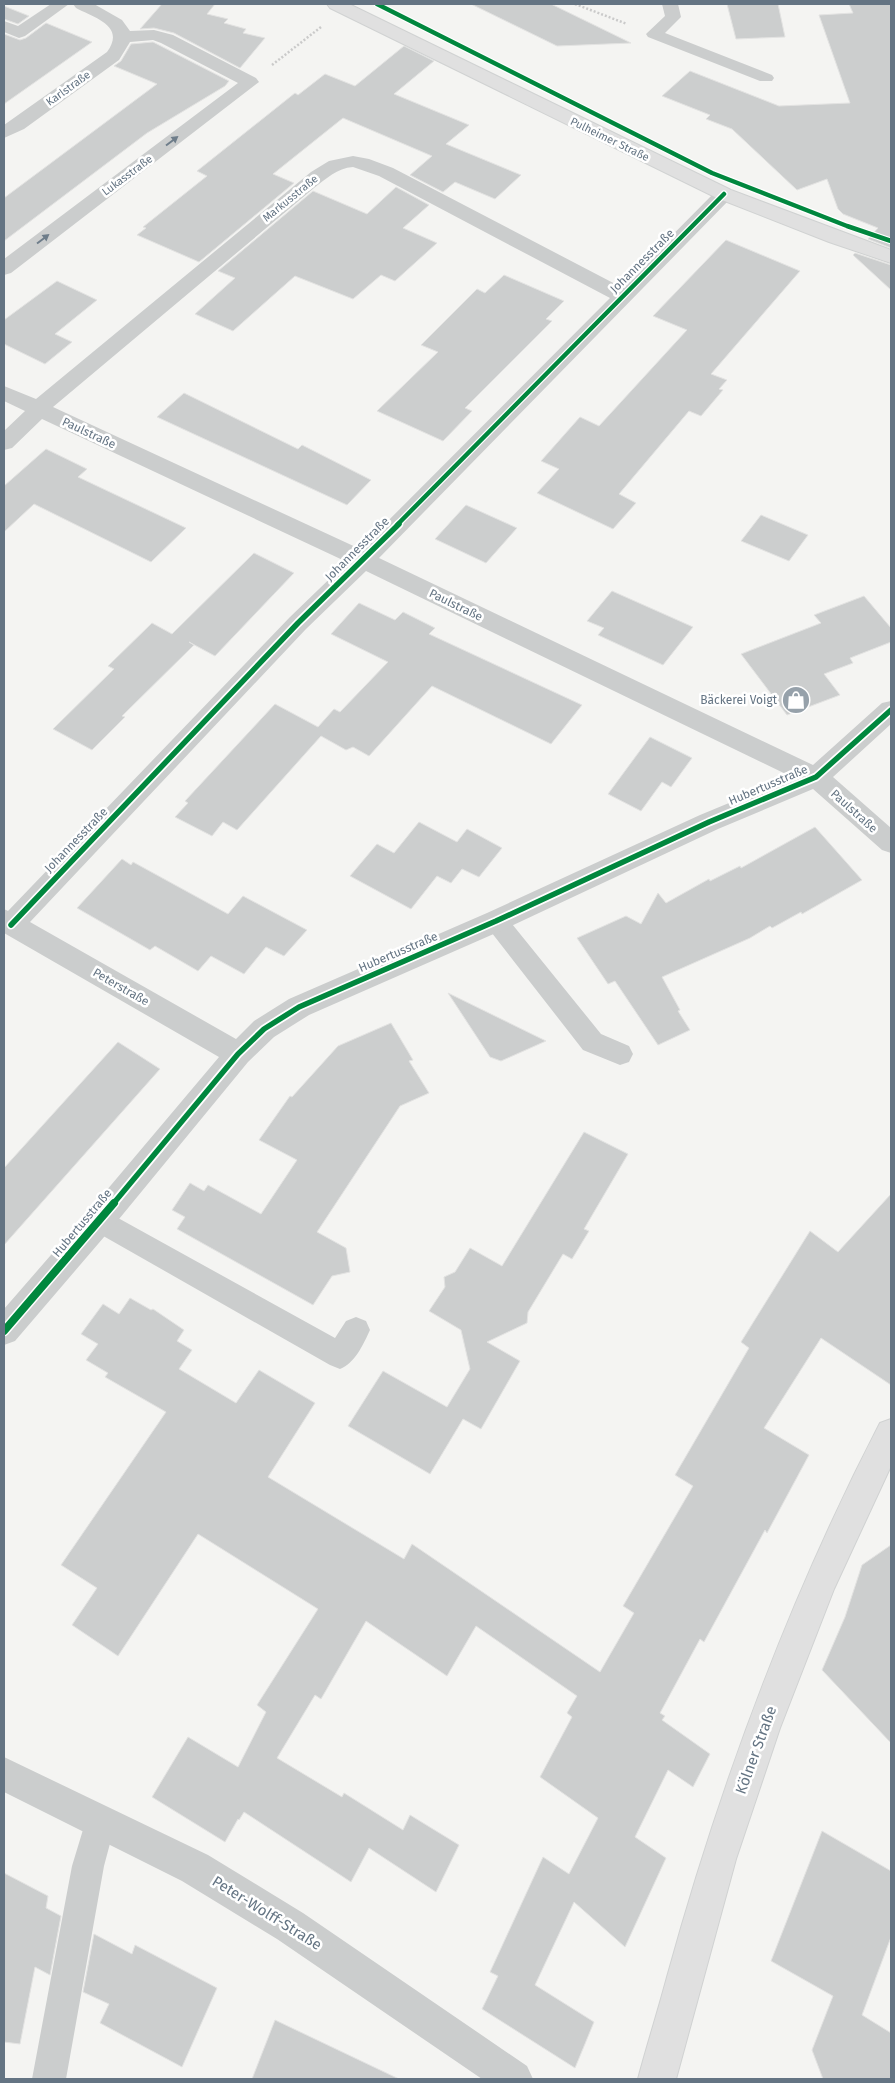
<svg xmlns="http://www.w3.org/2000/svg" width="895" height="2083" font-family="'Fira Sans',sans-serif">
	<rect width="100%" height="100%" fill="#f4f4f2"/>
	<path fill="#cccece" stroke="#e3e3e2" d="M162 4H215L207 14 228 19 224 23 246 29 243 33 265 38 240 68 174 33 154 28 140 29Z
		M471 4H551L631 43 557 46Z
		M727 4H778L785 37 736 39Z
		M849 4H891V248L868 239 878 228 843 214 838 209 827 179 797 190 732 129 706 119 710 115 662 96 690 71 779 106 850 103 819 15 853 13Z
		M4 6 29 16 18 24 4 19Z
		M46 23 92 42 4 104V34L20 40 26 38Z
		M153 42 229 81 225 86 147 133 4 241V198L157 84 114 66 121 61 131 44Z
		M404 46 434 61 394 94 469 125 446 144 521 175 495 199 455 182 443 192 410 175 432 156 343 118 273 174 294 183 199 262 137 235 146 228 143 227 207 176 197 171 295 93 298 95 325 74 355 86Z
		M396 187 429 205 403 228 437 243 395 281 381 275 353 299 295 276 233 331 195 314 235 278 218 271 313 191 367 214Z
		M726 240 800 271 711 374 727 380 719 389 723 390 701 416 689 411 619 494 636 503 613 529 537 493 559 469 541 461 580 417 599 426 687 330 653 316Z
		M855 253 891 265V290L853 255Z
		M504 275 564 301 546 319 552 321 465 408 472 411 443 441 377 411 438 352 421 345 477 289 485 293Z
		M57 281 97 300 55 334 72 342 45 364 4 344V320Z
		M184 393 298 449 302 445 371 480 347 505 157 417Z
		M46 449 87 469 78 477 186 528 151 562 34 504 4 532V486Z
		M466 505 517 528 486 563 435 539Z
		M761 515 808 535 789 561 741 541Z
		M254 553 294 573 215 656 189 642 194 645 122 716 125 717 92 750 53 729 114 669 108 666 152 623 172 634Z
		M612 591 693 627 663 665 598 635 604 628 587 621Z
		M864 596 891 628V642L850 658 853 663 824 674 840 695 787 715 741 654 821 623 814 615Z
		M359 603 395 620 403 612 435 628 429 634 582 705 551 744 432 686 369 756 353 747 346 750 321 736 237 830 223 822 212 836 175 817 188 803 185 801 275 704 318 727 334 709 340 712 388 662 331 634Z
		M650 737 692 758 671 787 662 782 641 811 608 794Z
		M419 822 457 842 467 829 502 848 479 877 462 869 451 883 437 876 411 909 350 876 377 844 394 853Z
		M815 827 862 880 802 914 801 912 772 928 770 926 750 938 662 977 680 1010 678 1011 690 1030 658 1045 615 981 608 984 577 938 626 916 641 924 658 893 666 903 709 879 710 881 740 866 741 868Z
		M122 859 131 865 133 862 228 914 243 896 307 930 284 956 266 947 244 974 211 956 198 971 155 946 150 950 77 908Z
		M448 993 546 1041 501 1061 490 1057Z
		M391 1023 413 1060 409 1061 429 1093 400 1106 317 1232 346 1248 350 1272 332 1276 313 1305 177 1229 185 1217 172 1210 190 1183 204 1191 208 1185 261 1214 297 1160 259 1140 290 1096 292 1097 338 1046Z
		M118 1042 160 1069 4 1245V1168Z
		M584 1132 628 1154 584 1229 589 1231 572 1259 563 1254 528 1312 527 1323 487 1342 520 1361 481 1429 463 1419 430 1474 348 1426 383 1371 447 1407 470 1369 461 1330 429 1311 445 1287 444 1277 455 1272 470 1248 502 1266Z
		M891 1194V1385L821 1338 764 1428 809 1455 767 1533 765 1530 704 1642 700 1639 660 1713 665 1716 662 1720 710 1754 693 1787 668 1770 635 1837 666 1858 625 1947 574 1902 535 1985 594 2022 575 2068 482 2009 498 1976 490 1972 543 1857 569 1874 598 1818 540 1777 572 1717 567 1713 577 1696 476 1626 447 1676 366 1621 321 1699 315 1695 277 1758 342 1797 344 1793 403 1830 410 1815 459 1845 436 1892 369 1848 351 1882 244 1812 239 1820 238 1819 225 1842 152 1797 188 1737 238 1767 266 1712 257 1705 318 1609 198 1534 118 1656 72 1625 97 1588 61 1565 166 1412 105 1377 108 1373 86 1360 98 1344 81 1334 103 1304 119 1314 130 1298 151 1310 153 1309 184 1330 177 1341 192 1350 179 1369 236 1403 259 1370 315 1403 268 1477 404 1559 412 1544 600 1672 634 1613 623 1606 693 1486 675 1475 749 1348 741 1342 810 1231 838 1252Z
		M891 1545V1743L822 1670 845 1617 862 1565Z
		M822 1831 891 1871V1937L862 2015 891 2033V2079H823L812 2050 833 1996 771 1961Z
		M4 1873 48 1896 46 1908 61 1916 50 1975 35 1967 20 2044 4 2042Z
		M94 1934 132 1954 135 1945 217 1988 182 2067 100 2023 109 2004 83 1992Z
		M275 2020 399 2079H252Z"/>
	<g fill="none" stroke-linecap="round" stroke-linejoin="round">
		<defs>
			<path id="secondary" d="M327 4H349L731 190 891 250V263L829 242 717 198 330 8Z
				M891 1419V1466L834 1589 780 1728 736 1859 676 2079H638C647 2045 658 2011 667 1977 720 1785 788 1601 880 1423Z"/>
		</defs>
		<use href="#secondary" stroke="#d0d2d2" stroke-width="2"/>
		<path stroke="#cacaca" stroke-width="2.5" stroke-dasharray="2 2" stroke-linecap="butt" d="M575 4 627 24
			M272 65 321 27"/>
		<path fill="#cbcdcd" fill-rule="evenodd" d="M51 4H69L25 36 19 38 4 32V21L18 26Z
			M662 4H678L681 17 665 33 772 75 774 78 772 81H760L648 37 646 34 665 16Z
			M496 911 504 914 601 1034 629 1046 633 1054 629 1062 620 1065 583 1050 488 928 484 921 488 914Z
			M100 1208 335 1338 346 1321 356 1317 366 1321 370 1330C363 1345 355 1363 340 1369L330 1365 91 1229 87 1220 91 1211Z
			M100 1805 111 1810 116 1821 104 1866 66 2079H32L72 1866 89 1810Z"/>
		<path fill="#cbcdcd" fill-rule="evenodd" d="M73 4H94L122 20 130 31 154 30 173 35 256 78 259 82 11 273 4 275V259L238 83 161 43 153 40 130 42 119 60 24 129 4 138V125L107 52C126 26 95 18 76 8Z
			M353 156 369 159 393 168 621 287 717 190 724 188 731 190 734 194 731 198 379 558 813 765 882 703 891 701V724L833 777 891 828V853L882 850 813 789 718 829 505 929 309 1015 274 1037 248 1062 110 1230 15 1341 4 1345V1309L90 1210 219 1057 4 933V909L8 911 290 617 347 562 42 419 12 448 4 450V431L25 411 4 401V386L36 399 311 172 329 161ZM353 167 379 176 610 298 360 549 53 407 314 188C326 179 337 168 353 167ZM366 571 792 777 700 815 487 913 289 999 254 1021 236 1039 30 922 306 629Z
			M4 1757 208 1855 303 1913 527 2066 533 2079H482L277 1939 182 1881 4 1792Z"/>
		<use href="#secondary" fill="#e0e0e0" fill-rule="evenodd"/>
		<defs>
			<path id="cycleway-far2" d="M377 4 712 173 847 226 891 241
				M397 525 724 194"/>
			<path id="cycleway-far1" d="M11 925 298 623 399 524
				M113 1204 238 1054 264 1029 299 1007 496 921 709 822 816 777 891 710"/>
			<path id="cycleway" d="M4 1331 114 1203"/>
		</defs>
		<use href="#cycleway-far2" stroke="#fff" stroke-width="7"/>
		<use href="#cycleway-far1" stroke="#fff" stroke-width="9"/>
		<use href="#cycleway" stroke="#fff" stroke-width="11"/>
		<use href="#cycleway-far2" stroke="#00873e" stroke-width="4.5"/>
		<use href="#cycleway-far1" stroke="#00873e" stroke-width="5.5"/>
		<use href="#cycleway" stroke="#00873e" stroke-width="8"/>
	</g>
	<defs><path id="oneway-solid" d="M-6-.8H1V-3.2L6.5 0L1 3.2V.8H-6Z" transform="scale(1.25)"/></defs>
	<g fill="#6e7d8a">
		<use href="#oneway-solid" transform="translate(172 141) rotate(-37)"/>
		<use href="#oneway-solid" transform="translate(43 239) rotate(-37)"/>
	</g>
	<defs>
		<symbol id="shop-disc" viewBox="-11 -11 22 22"><circle r="9.5" fill="#96a1aa" stroke="#fff"/><path d="M-5-2.5h2.3a2.7 3.5 0 0 1 5.4 0H5L5.5 6h-11ZM-1.5-2.5h3a1.5 2.3 0 0 0-3 0Z" fill="#fff"/></symbol>
	</defs>
	<g fill-rule="evenodd">
		<use href="#shop-disc" x="780" y="684" width="32" height="32"/>
	</g>
	<g text-anchor="middle" stroke-width="5" stroke-linejoin="round" paint-order="stroke">
		<g font-size="11" fill="#647483" stroke="#fff">
			<text transform="translate(68 88) rotate(-36)" y="4">Karlstraße</text>
			<text transform="translate(610 139) rotate(26)" y="4">Pulheimer Straße</text>
			<text transform="translate(127 175) rotate(-37)" y="4">Lukasstraße</text>
			<text transform="translate(290 198) rotate(-39)" y="4">Markusstraße</text>
		</g>
		<g font-size="12" fill="#647483" stroke="#fff">
			<text transform="translate(642 261) rotate(-45)" y="4">Johannesstraße</text>
			<text transform="translate(89 433) rotate(25)" y="4">Paulstraße</text>
			<text transform="translate(357 549) rotate(-45)" y="4">Johannesstraße</text>
			<text transform="translate(456 605) rotate(26)" y="4">Paulstraße</text>
			<text transform="translate(768 785) rotate(-23)" y="4">Hubertusstraße</text>
			<text transform="translate(854 811) rotate(42)" y="4">Paulstraße</text>
			<text transform="translate(76 840) rotate(-46)" y="4">Johannesstraße</text>
			<text transform="translate(398 952) rotate(-23)" y="4">Hubertusstraße</text>
			<text transform="translate(121 987) rotate(30)" y="4">Peterstraße</text>
			<text transform="translate(82 1223) rotate(-50)" y="4">Hubertusstraße</text>
		</g>
		<g font-size="12" fill="#647483" stroke="#fff" text-anchor="end">
			<text x="777" y="704">Bäckerei Voigt</text>
		</g>
		<g font-size="15" fill="#647483" stroke="#fff">
			<text transform="translate(756 1750) rotate(-70)" y="5">Kölner Straße</text>
			<text transform="translate(267 1913) rotate(32)" y="5">Peter-Wolff-Straße</text>
		</g>
	</g>
	<rect width="895" height="2083" fill="none" stroke="#647483" stroke-width="10"/>
</svg>
